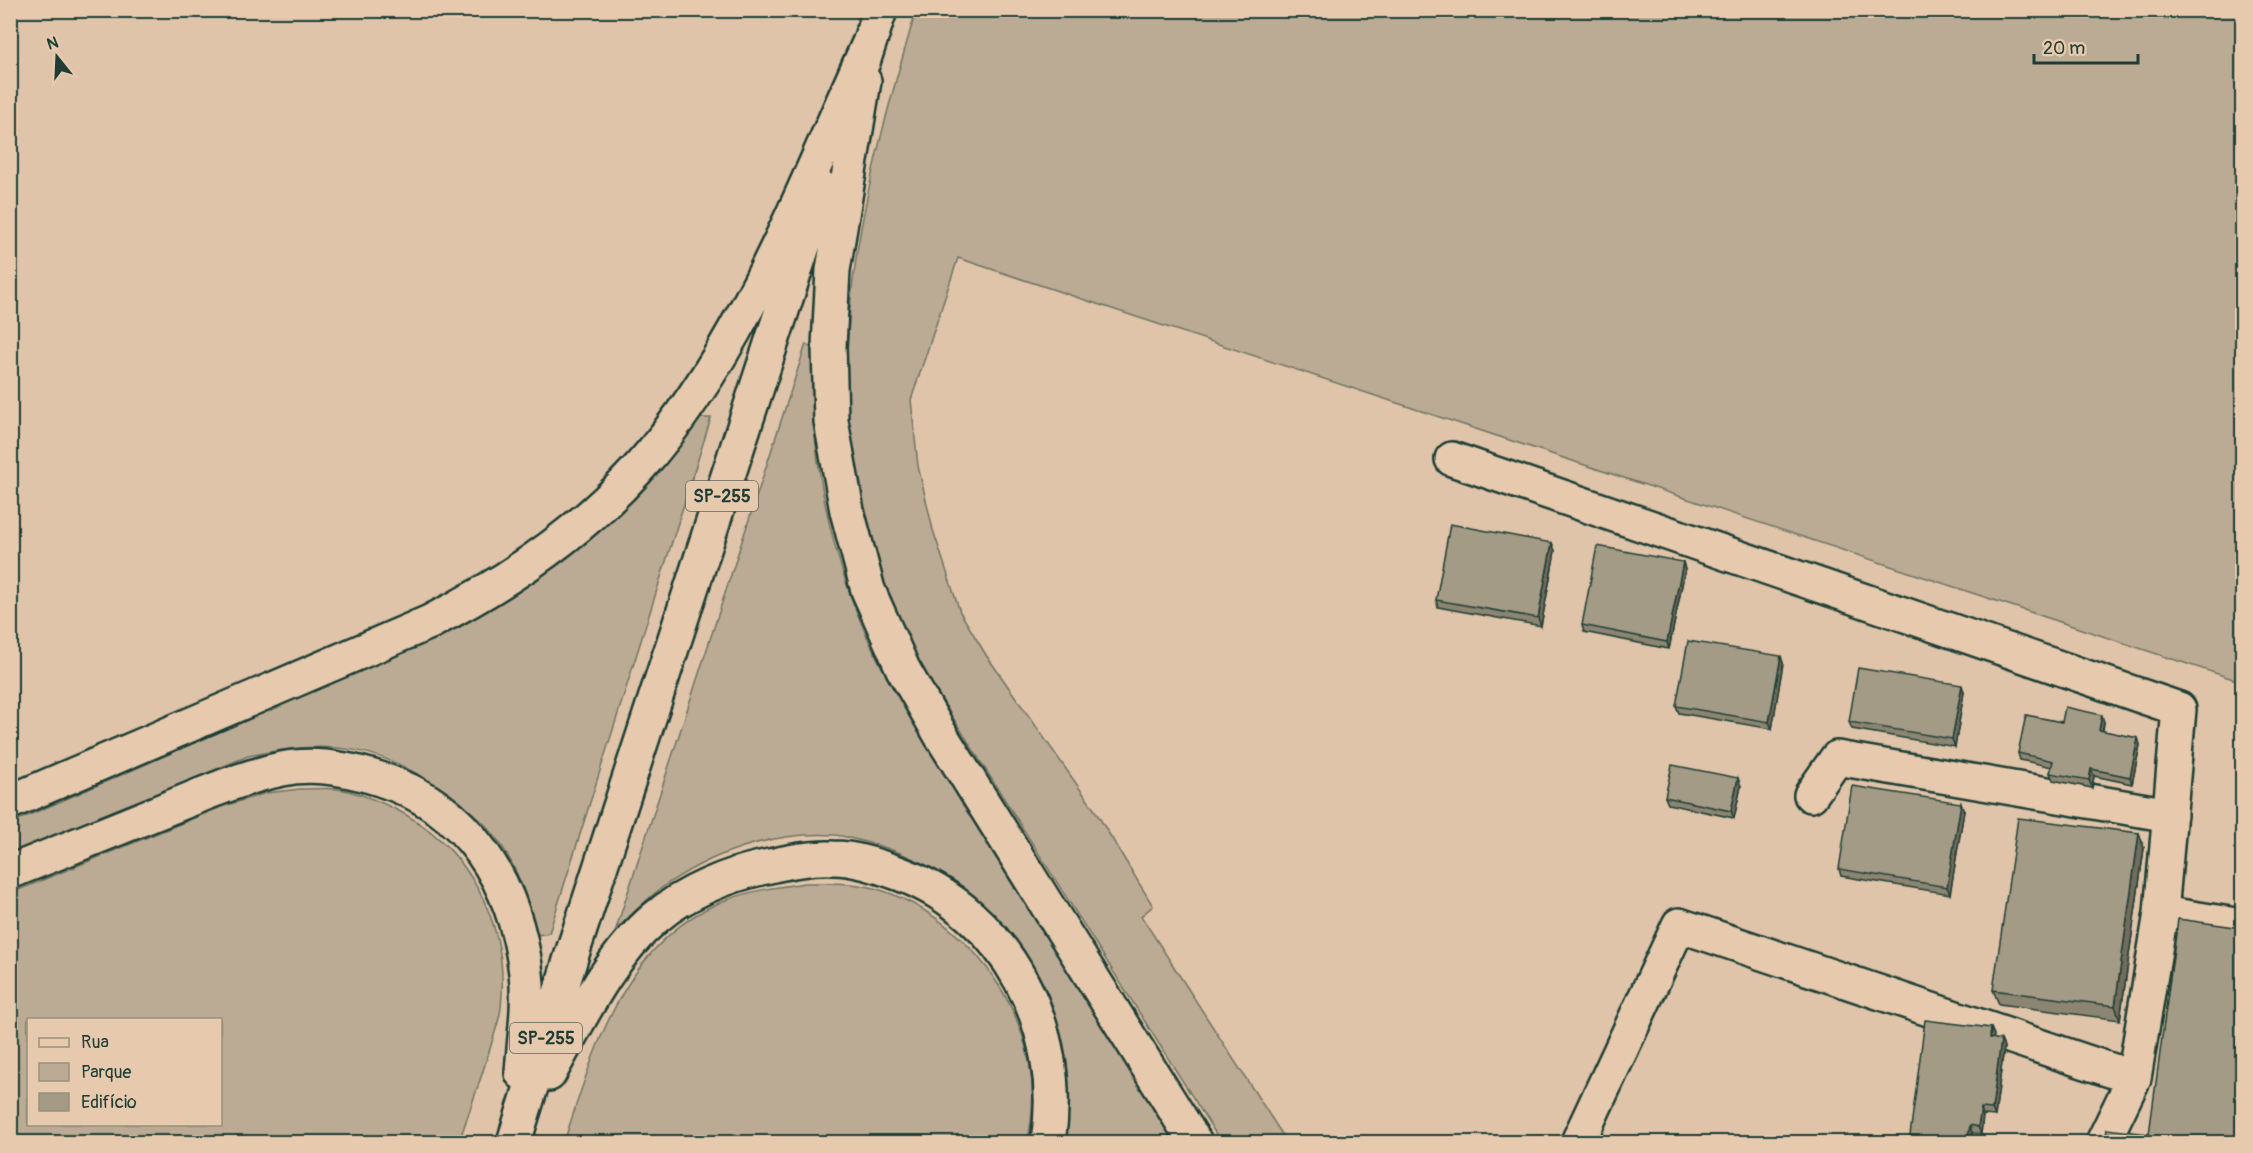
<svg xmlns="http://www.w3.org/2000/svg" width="2253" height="1153" font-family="Pangolin,sans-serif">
	<rect width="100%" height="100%" fill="#dfc4a9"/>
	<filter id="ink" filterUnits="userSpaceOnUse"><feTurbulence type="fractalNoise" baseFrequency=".0167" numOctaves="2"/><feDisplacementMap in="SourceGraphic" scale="12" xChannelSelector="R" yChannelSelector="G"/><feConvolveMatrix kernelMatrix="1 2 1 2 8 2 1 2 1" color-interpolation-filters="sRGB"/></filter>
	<g filter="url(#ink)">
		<path fill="#bcab94" stroke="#6e7464" stroke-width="1.5" fill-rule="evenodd" d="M916 11H2242V682L958 258 911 400 918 466 933 530 960 612 986 655 1094 809 1153 906 1141 916 1287 1142H1221L926 675C898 619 872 563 859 502 824 335 869 170 916 11Z
			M806 344 812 349C810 433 822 515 850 594 876 670 925 741 966 809 1035 921 1106 1032 1177 1142H1064C1076 1085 1066 1027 1039 975 1033 964 1021 953 1013 943 972 893 931 858 866 842 856 840 845 836 835 835 773 831 710 853 660 889 644 901 631 916 616 929Z
			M699 418H711L549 933 538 935C528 899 517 865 494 835 483 820 465 807 450 796 384 745 328 738 248 756L11 854V823L460 627C531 585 598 537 655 476 671 459 685 437 699 418Z
			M300 789C312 789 325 788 337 789 355 791 376 800 393 808 468 844 510 924 501 1007 500 1019 495 1031 492 1042 482 1076 470 1109 459 1142H11V893L221 807 266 793ZM28 1020H220V1124H28Z
			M805 883C828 883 852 882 874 888 978 918 1054 1036 1027 1142H564C594 1051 623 943 721 902 748 891 776 887 805 883Z"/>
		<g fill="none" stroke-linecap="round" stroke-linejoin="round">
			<defs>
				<path id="minor" d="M1452 459 2179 709 2161 913 2134 1078 2103 1142
					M1811 795 1837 758 2170 815
					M2161 913 2242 926
					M1578 1142 1679 925 2134 1078"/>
				<path id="highway" d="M863 62 880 10
					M864 81 833 270 829 346 831 421 847 511 868 590 903 669 942 737 1195 1142
					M10 802 430 622C506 583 579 534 637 470 744 351 804 185 870 41
					M10 872C62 851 114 830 166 809 204 794 242 777 282 769 314 762 349 769 380 779 469 807 515 883 526 973 530 1005 524 1040 522 1073
					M549 1074C579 1021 608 958 655 918 685 892 728 875 765 867 787 862 810 857 833 858 855 858 878 866 898 873 1008 913 1066 1031 1048 1142
					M514 1142 573 951 822 188"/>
			</defs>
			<use href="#minor" stroke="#1f3d34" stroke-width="38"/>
			<use href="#highway" stroke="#1f3d34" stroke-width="38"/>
			<use href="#minor" stroke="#e7caae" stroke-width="33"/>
			<use href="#highway" stroke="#e7caae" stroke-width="33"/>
		</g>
		<path fill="#8c8572" stroke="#1f3d34" stroke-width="1.5" d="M1552 543 1555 551 1541 626 1438 607 1436 600Z
			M1683 562 1685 570 1669 649 1584 632 1582 625Z
			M1783 663 1772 729 1679 713 1676 706Z
			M1964 692 1955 747 1852 729 1849 722Z
			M2062 722H2104L2103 731 2138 738 2140 745 2132 784 2094 776 2092 788 2053 780 2050 773 2052 767 2020 760 2018 753Z
			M1741 786 1734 818 1668 804 1665 797Z
			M1964 811 1950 894 1841 876 1839 869Z
			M2139 833 2144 848 2120 1020 1999 1004 1993 990Z
			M1991 1028 1994 1035 1993 1039 2001 1040 2004 1047 1995 1116 1983 1115 1981 1134 1972 1133 1971 1143H1909Z"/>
		<path fill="#726c5d" stroke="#1f3d34" stroke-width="1.5" d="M1552 543 1555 551 1541 626 1538 618Z
			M1683 562 1685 570 1669 649 1667 642Z
			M1781 656 1783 663 1772 729 1769 722Z
			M1962 685 1964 692 1955 747 1952 739Z
			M2102 715 2104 722 2101 737 2099 730Z
			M2138 738 2140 745 2132 784 2130 777Z
			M2091 769 2094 776 2092 788 2089 780Z
			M1738 778 1741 786 1734 818 1731 811Z
			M1961 803 1964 811 1950 894 1947 887Z
			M2139 833 2144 848 2120 1020 2115 1006Z
			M1991 1028 1994 1035 1992 1045 1990 1038Z
			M2001 1040 2004 1047 1995 1116 1992 1109Z
			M1981 1108 1983 1115 1981 1134 1978 1127Z
			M1970 1125 1972 1133 1971 1143H1967Z"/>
		<path fill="#a39b85" stroke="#1f3d34" stroke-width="1.5" d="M1450 524 1552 543 1538 618 1436 600Z
			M1597 546 1683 562 1667 642 1582 625Z
			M1688 641 1781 656 1769 722 1676 706Z
			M1858 668 1962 685 1952 739 1849 722Z
			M2065 707 2102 715 2099 730 2138 738 2130 777 2091 769 2089 780 2050 773 2053 761 2018 753 2026 715 2062 722Z
			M1672 765 1738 778 1731 811 1665 797Z
			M1852 786 1961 803 1947 887 1839 869Z
			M2018 818 2139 833 2115 1006 1993 990Z
			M2178 919 2242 928V1143H2105L2107 1129 2149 1134Z
			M1925 1020 1991 1028 1990 1038 2001 1040 1992 1109 1981 1108 1978 1127 1970 1125 1967 1143H1909Z"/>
	</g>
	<g text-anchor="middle" stroke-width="4.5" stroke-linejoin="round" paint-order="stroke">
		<g fill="#e7caae" stroke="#5b6759" stroke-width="1.5">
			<rect x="686" y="481" width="72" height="30" rx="4.5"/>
			<rect x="510" y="1023" width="72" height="30" rx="4.5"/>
		</g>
		<g font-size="18" font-weight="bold" fill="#1f3d34">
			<text x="722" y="502">SP-255</text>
			<text x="546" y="1044">SP-255</text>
		</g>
	</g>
	<rect width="2253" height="1153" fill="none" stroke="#e7caae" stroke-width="36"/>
	<rect x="18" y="18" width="2217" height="1117" fill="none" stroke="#1f3d34" stroke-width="2" filter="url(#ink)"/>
	<rect x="27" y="1018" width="195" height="108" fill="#e7caae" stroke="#97927d" stroke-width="1.5"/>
	<rect x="39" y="1038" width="30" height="9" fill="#e7caae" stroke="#97927d" stroke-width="1.5"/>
	<text x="81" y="1048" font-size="18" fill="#1f3d34">Rua</text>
	<rect x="39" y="1063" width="30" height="18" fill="#bcab94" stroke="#97927d" stroke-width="1.5"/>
	<text x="81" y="1078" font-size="18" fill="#1f3d34">Parque</text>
	<rect x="39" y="1093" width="30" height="18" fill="#a39b85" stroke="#97927d" stroke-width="1.5"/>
	<text x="81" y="1108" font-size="18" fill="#1f3d34">Edifício</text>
	<g transform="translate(57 57) rotate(342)" stroke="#e7caae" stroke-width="4.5" paint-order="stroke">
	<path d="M0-4.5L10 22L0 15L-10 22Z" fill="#1f3d34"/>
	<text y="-9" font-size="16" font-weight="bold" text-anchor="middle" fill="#1f3d34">N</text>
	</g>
	<path d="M2034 54v9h104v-9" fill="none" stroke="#1f3d34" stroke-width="3"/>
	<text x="2043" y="54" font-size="18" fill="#1f3d34" stroke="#e7caae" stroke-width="4.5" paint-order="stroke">20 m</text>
</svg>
